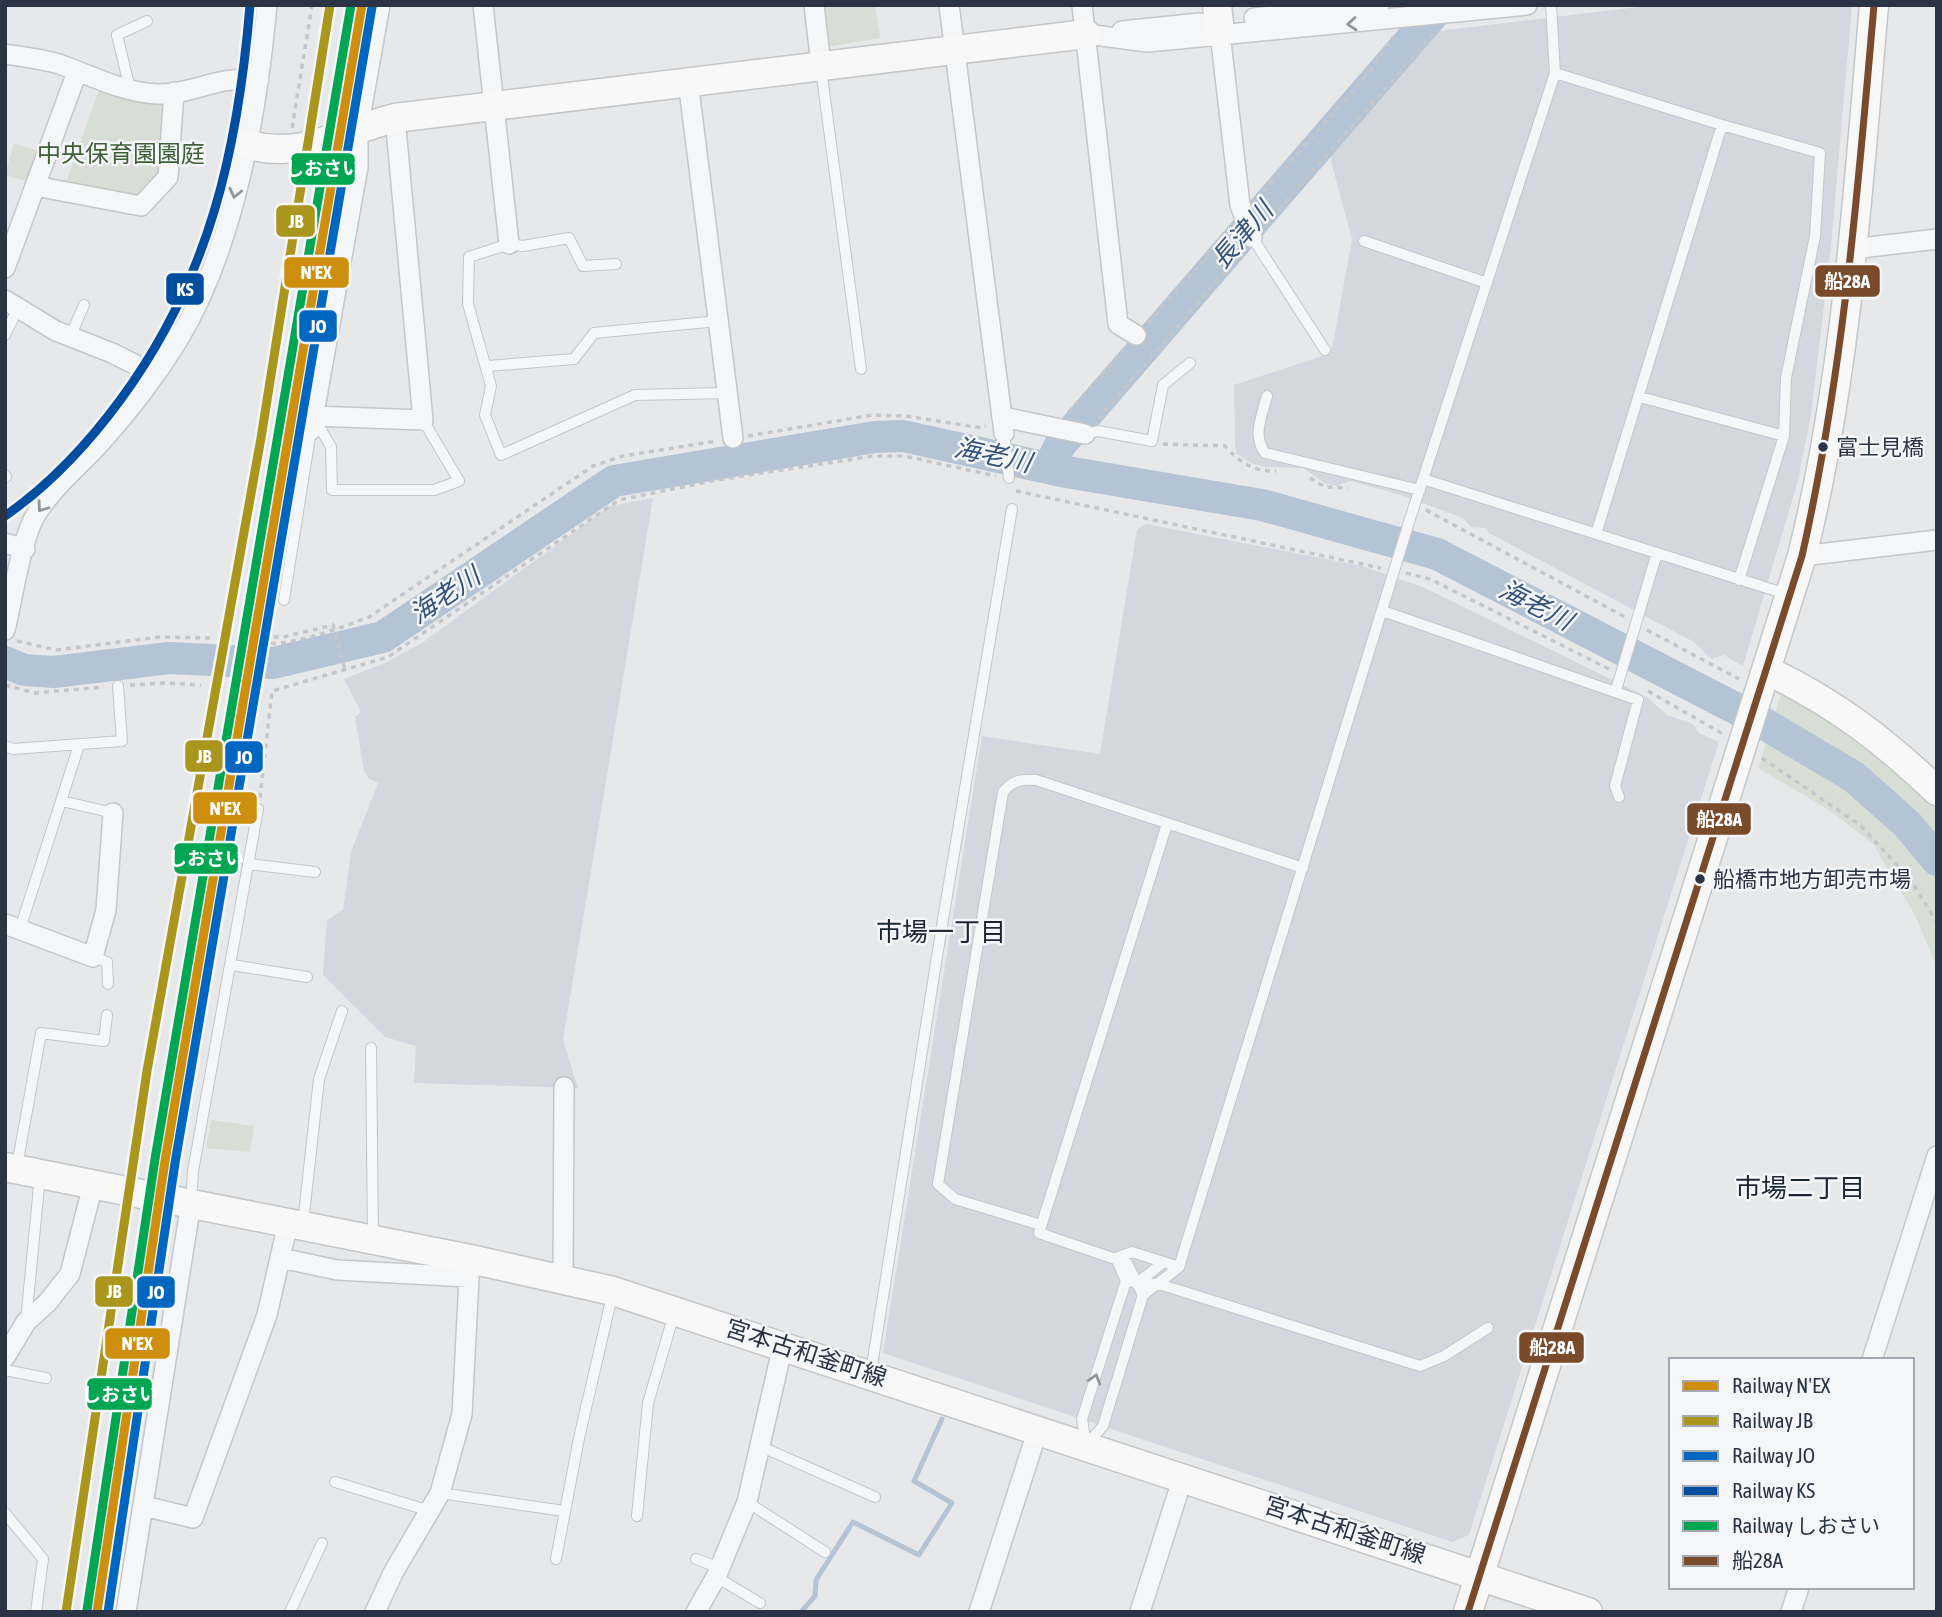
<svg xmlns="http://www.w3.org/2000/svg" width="1942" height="1617" font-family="'Asap Condensed','Noto Sans JP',sans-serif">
	<rect width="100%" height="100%" fill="#e6e8ea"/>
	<path fill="#d4d7dd" d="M1655 5H1852L1831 246 1811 415 1797 484 1743 666 1724 655 1711 659 1694 642 1489 533 1486 528 1471 527 1463 518 1398 494 1350 481 1336 486 1325 483 1303 468 1266 467 1253 464 1237 454 1235 445 1234 385 1323 356 1332 349 1352 240 1330 157 1438 31Z
		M653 498 563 1040 578 1088 414 1083 416 1046 385 1037 323 975 327 920 343 910 351 852 378 783 369 779 364 771 355 717 361 712 344 679 385 663 422 643 610 506Z
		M1146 524 1362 566 1425 588 1647 697 1667 715 1693 724 1699 733 1719 742 1469 1535 1452 1542 883 1353 982 736 1100 754 1137 530Z"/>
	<path fill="#d6ded6" d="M819 5H875L880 38 826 47Z
		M100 87 169 100 162 178 141 201 65 186Z
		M14 143 44 153 34 183 5 175Z
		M1783 688 1828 714 1937 802V967L1914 913 1873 844 1829 810 1758 768Z
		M211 1120 254 1126 250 1152 206 1148Z"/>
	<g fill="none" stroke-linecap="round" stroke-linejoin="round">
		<path stroke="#b4c4d5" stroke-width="5" d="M801 1612 815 1596 816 1580 853 1522 919 1555 952 1503 914 1481 942 1419"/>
		<path stroke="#b4c4d5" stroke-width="32" d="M1049 468 1060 445 1441 5
			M5 662 24 670 54 672 169 658 273 663 383 637 614 481 875 437 903 436 1061 471 1262 505 1437 554 1758 720 1854 777 1907 824 1937 860"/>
		<defs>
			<path id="lane" d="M1551 5 1555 73
				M821 69 861 369
				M130 89 117 35 147 21
				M1722 125 1820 153 1815 236 1786 378 1784 436 1739 580
				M1252 237 1325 350
				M1364 241 1487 283
				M616 264 583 266 569 238 523 246 509 244 469 257 468 304 491 386 485 415 501 455 635 395 728 393
				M5 335 18 308
				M70 337 84 305
				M488 366 574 359 594 333 718 321
				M1267 396C1262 415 1252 436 1265 453L1420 490
				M1640 397 1784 436
				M315 419 331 447 332 490H434L459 481 423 420
				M1004 433 1009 478
				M1085 434 1098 431 1152 441 1163 385 1190 363
				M5 475 6 477
				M1423 479 1786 594
				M284 600 311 430
				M1383 611 1638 700 1615 786 1619 797
				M1616 690 1657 553
				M5 746 13 749 122 741 118 686
				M62 801 113 813
				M249 864 315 872
				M20 929 79 745
				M93 957 107 962 108 984
				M232 965 307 977
				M371 1048 373 1237
				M17 1166 41 1033 104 1041 107 1015
				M191 1202 193 1171 258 809
				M303 1223 319 1079 342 1011
				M1041 1225 955 1199 938 1184 1003 792C1013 780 1022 779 1036 780L1303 868
				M1116 1258 1132 1252 1179 1267
				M1126 1281 1159 1284 1420 1366 1444 1356 1488 1328
				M1136 1284 1164 1262
				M1143 1295 1127 1263 1039 1233 1167 824
				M26 1321 40 1176
				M5 1370 46 1378
				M871 1372 943 919 1012 509
				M1086 1444 1082 1419 1126 1281 1116 1258
				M1086 1445 1103 1426 1143 1295 1179 1267 1410 519 1555 73 1722 125 1596 534
				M762 1447 875 1497
				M335 1482 430 1511
				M440 1493 564 1511
				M747 1502 825 1552
				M5 1513 43 1559 36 1612
				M637 1516 648 1403 674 1314
				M556 1559 579 1438 613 1292
				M696 1559 720 1568
				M716 1577 760 1603
				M290 1612 322 1543"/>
			<path id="street" d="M483 5 509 244
				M814 5 821 65
				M949 5 1004 433
				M1082 5 1118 324 1136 335
				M1254 18 1379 5
				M1122 31 1200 23
				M1220 33 1240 205 1252 237
				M1086 34 1148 42 1527 5
				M5 54C23 57 42 59 59 64 90 75 124 93 158 94 195 94 219 75 259 80
				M688 81 733 438
				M35 186 141 206 168 177 174 92
				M1853 249 1937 239
				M5 268 77 72
				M5 300 56 331 112 353 154 374
				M313 416 423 420 395 118
				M1003 417 1085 434
				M311 430 358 167V129L380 5
				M5 543 25 549
				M1802 556 1937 540
				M5 630C13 599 21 537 37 513 54 486 80 465 101 442 129 411 156 376 178 340 235 246 257 114 267 5
				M5 924 93 957 106 910 113 813
				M281 1258 337 1270 469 1277
				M563 1279 564 1087
				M5 1357 26 1322 47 1303 70 1274 93 1185
				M1872 1360 1937 1156
				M144 1506 193 1518 267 1315 288 1223
				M126 1612 191 1203
				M375 1612 393 1573 440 1493 462 1414 470 1259
				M696 1612 716 1577 747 1502 783 1345
				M979 1612 1038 1429
				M1140 1612 1183 1477
				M1791 1612 1799 1587"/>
			<path id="secondary" d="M1217 5 1220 33
				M246 144C303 161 341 131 395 118L1086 34
				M1766 670C1834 702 1883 740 1937 791
				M5 1167 470 1259 613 1291 1588 1612
				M1468 1612 1802 556C1847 375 1858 190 1874 5"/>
		</defs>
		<use href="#lane" stroke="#c4c6c8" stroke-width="12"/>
		<use href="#street" stroke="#c4c6c8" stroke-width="22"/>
		<use href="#secondary" stroke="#c4c6c8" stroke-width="31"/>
		<path stroke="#c5c6ca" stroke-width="3.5" stroke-dasharray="5 5" stroke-linecap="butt" d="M292 128 312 5
			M1257 199 1368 74 1393 37
			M1265 225 1433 34
			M1148 323 1231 229
			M1069 412 1124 349
			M1098 419 1242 252
			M748 436 872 415 906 416 982 428 986 426
			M1163 444 1225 446C1239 462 1254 472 1276 471
			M1310 478 1325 487 1348 488
			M1016 491 1381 568
			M1426 510 1625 617
			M1406 573 1430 579 1611 670
			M272 604 267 637H283L333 625 345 670
			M1647 630 1739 679
			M17 641 56 650 160 637 211 638
			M261 643C296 646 336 629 369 617L593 466 623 456 717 441
			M5 685 35 693 104 687
			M130 685 166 683 201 685
			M1648 691 1723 734
			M1762 758 1860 825 1910 879 1937 922
			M260 798 272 691 388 657 619 500 717 480 873 456H904L996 476"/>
		<use href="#lane" stroke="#f5f6f7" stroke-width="10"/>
		<use href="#street" stroke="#f5f6f7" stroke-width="19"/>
		<use href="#secondary" stroke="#f8f8f8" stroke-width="28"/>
		<defs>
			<path id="bus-1" d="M1468 1612 1802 556C1843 374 1858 190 1874 5"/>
		</defs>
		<use href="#bus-1" stroke="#f4f6f9" stroke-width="12"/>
		<use href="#bus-1" stroke="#7a4b2a" stroke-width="7"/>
		<defs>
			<path id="rail-1" d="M97 1612 165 1161 362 5"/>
			<path id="rail-2" d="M66 1612 147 1071 261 438 330 5"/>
			<path id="rail-3" d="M108 1612 175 1163 372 7"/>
			<path id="rail-4" d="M5 516C51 484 88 444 121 399 209 279 238 151 250 5"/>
			<path id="rail-5" d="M87 1610 155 1159 351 5"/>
		</defs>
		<use href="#rail-1" stroke="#f4f6f9" stroke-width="14"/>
		<use href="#rail-2" stroke="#f4f6f9" stroke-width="14"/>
		<use href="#rail-3" stroke="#f4f6f9" stroke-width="14"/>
		<use href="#rail-4" stroke="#f4f6f9" stroke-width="14"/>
		<use href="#rail-5" stroke="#f4f6f9" stroke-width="14"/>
		<use href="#rail-1" stroke="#ce8f0e" stroke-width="9"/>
		<use href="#rail-2" stroke="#aa961c" stroke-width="9"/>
		<use href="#rail-3" stroke="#0067c0" stroke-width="9"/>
		<use href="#rail-4" stroke="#014ea0" stroke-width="9"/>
		<use href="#rail-5" stroke="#00a651" stroke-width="9"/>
	</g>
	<defs><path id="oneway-chevron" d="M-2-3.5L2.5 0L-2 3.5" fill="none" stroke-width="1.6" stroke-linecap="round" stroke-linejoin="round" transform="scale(1.75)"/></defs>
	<g stroke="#90959e">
		<use href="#oneway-chevron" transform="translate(1352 24) rotate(175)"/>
		<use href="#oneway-chevron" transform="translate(235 193) rotate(103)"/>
		<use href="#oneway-chevron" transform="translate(42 507) rotate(126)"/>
		<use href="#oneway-chevron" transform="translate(1095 1379) rotate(-73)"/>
	</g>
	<g fill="#2b3445" stroke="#f4f6f9" stroke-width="2.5">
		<circle cx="1823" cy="447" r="6"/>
		<circle cx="1700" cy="879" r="6"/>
	</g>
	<g text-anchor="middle" stroke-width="5" stroke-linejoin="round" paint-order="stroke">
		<g font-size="22" fill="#2b3445" stroke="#f4f6f9" text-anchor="start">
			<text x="1836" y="455">富士見橋</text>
			<text x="1713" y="887">船橋市地方卸売市場</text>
		</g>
		<g font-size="24" fill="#3f6138" stroke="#f4f6f9">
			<text x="121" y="162">中央保育園園庭</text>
		</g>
		<g font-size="24" fill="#2b3445" stroke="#f4f6f9">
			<text transform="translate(806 1353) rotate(18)" y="8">宮本古和釜町線</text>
			<text transform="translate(1345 1530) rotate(18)" y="8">宮本古和釜町線</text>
		</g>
		<g font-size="26" font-style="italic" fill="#34527a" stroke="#f4f6f9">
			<text transform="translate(1242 235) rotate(-49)" y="9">長津川</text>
			<text transform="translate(993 455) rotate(12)" y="9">海老川</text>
			<text transform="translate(445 595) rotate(-34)" y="9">海老川</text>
			<text transform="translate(1536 605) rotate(27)" y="9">海老川</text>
		</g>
		<g font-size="26" fill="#1d2536" stroke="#f4f6f9">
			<text x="941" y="941">市場一丁目</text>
			<text x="1800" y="1197">市場二丁目</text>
		</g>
	</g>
	<g stroke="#f4f6f9" stroke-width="2.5">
		<rect x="290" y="152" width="66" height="34" rx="7" fill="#00a651"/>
		<rect x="275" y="204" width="41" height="34" rx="7" fill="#aa961c"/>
		<rect x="283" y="256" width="67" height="33" rx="7" fill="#ce8f0e"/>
		<rect x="1814" y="264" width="67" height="34" rx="7" fill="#7a4b2a"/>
		<rect x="165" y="272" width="40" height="34" rx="7" fill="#014ea0"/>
		<rect x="298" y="309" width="40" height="34" rx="7" fill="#0067c0"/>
		<rect x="184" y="739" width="40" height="34" rx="7" fill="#aa961c"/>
		<rect x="224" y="740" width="40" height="34" rx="7" fill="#0067c0"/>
		<rect x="192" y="791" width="66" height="34" rx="7" fill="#ce8f0e"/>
		<rect x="1686" y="802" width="66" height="34" rx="7" fill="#7a4b2a"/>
		<rect x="173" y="842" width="66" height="33" rx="7" fill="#00a651"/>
		<rect x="94" y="1275" width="40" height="33" rx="7" fill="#aa961c"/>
		<rect x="136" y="1275" width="40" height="34" rx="7" fill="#0067c0"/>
		<rect x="104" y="1327" width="67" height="33" rx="7" fill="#ce8f0e"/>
		<rect x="1518" y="1331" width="67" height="33" rx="7" fill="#7a4b2a"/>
		<rect x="86" y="1377" width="67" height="34" rx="7" fill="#00a651"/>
	</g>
	<g font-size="19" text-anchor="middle" font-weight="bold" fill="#fff">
		<text x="323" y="175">しおさい</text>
		<text x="296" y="228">JB</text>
		<text x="316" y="279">N'EX</text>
		<text x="1847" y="288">船28A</text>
		<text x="185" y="296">KS</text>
		<text x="318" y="333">JO</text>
		<text x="204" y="763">JB</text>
		<text x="244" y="764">JO</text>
		<text x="225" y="815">N'EX</text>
		<text x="1719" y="826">船28A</text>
		<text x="206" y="865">しおさい</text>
		<text x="114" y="1298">JB</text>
		<text x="156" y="1299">JO</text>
		<text x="137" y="1350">N'EX</text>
		<text x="1552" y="1354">船28A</text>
		<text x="120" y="1401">しおさい</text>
	</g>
	<rect width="1942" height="1617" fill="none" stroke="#2b3445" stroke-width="14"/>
	<rect x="1669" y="1358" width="245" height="231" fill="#f4f6f9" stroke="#a4a8b1" stroke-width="2"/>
	<rect x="1683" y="1381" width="35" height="10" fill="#ce8f0e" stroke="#a4a8b1" stroke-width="2"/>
	<text x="1732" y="1393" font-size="21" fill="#2b3445">Railway N'EX</text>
	<rect x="1683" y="1416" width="35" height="10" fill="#aa961c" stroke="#a4a8b1" stroke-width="2"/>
	<text x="1732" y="1428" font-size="21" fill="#2b3445">Railway JB</text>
	<rect x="1683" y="1451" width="35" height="10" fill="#0067c0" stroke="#a4a8b1" stroke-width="2"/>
	<text x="1732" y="1463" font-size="21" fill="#2b3445">Railway JO</text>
	<rect x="1683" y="1486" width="35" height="10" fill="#014ea0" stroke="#a4a8b1" stroke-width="2"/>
	<text x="1732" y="1498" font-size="21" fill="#2b3445">Railway KS</text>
	<rect x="1683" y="1521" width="35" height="10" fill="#00a651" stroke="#a4a8b1" stroke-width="2"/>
	<text x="1732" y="1533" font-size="21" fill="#2b3445">Railway しおさい</text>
	<rect x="1683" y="1556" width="35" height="10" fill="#7a4b2a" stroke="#a4a8b1" stroke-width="2"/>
	<text x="1732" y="1568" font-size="21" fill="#2b3445">船28A</text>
</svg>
